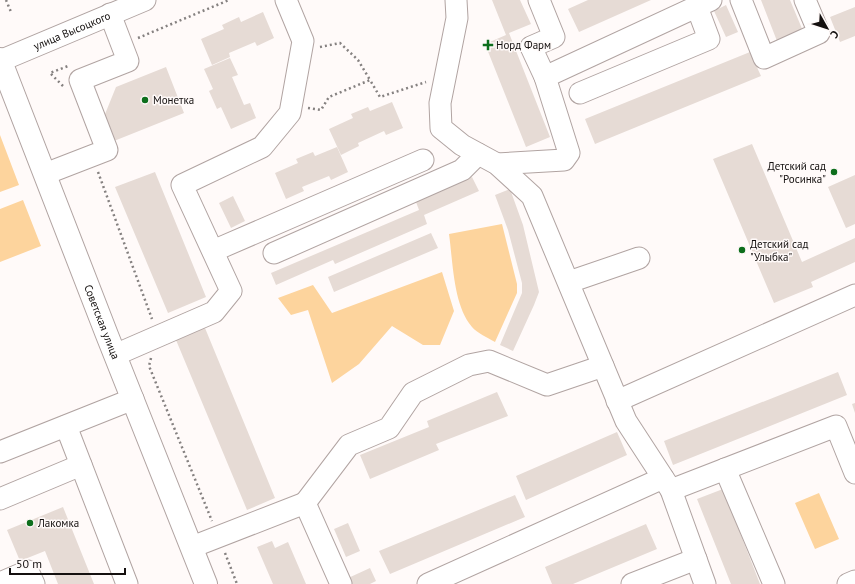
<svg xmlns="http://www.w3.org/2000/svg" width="855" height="584" font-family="'PT Sans',sans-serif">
	<rect width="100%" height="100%" fill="#fffaf9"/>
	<path fill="#fdd49d" d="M0 135 19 185 0 192Z
		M23 200 41 246 0 262V209Z
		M502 224 517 284V293L495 342C488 338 477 333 472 327 453 305 453 262 449 234Z
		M442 272 454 311 440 345H423L392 326 359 364 332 383 308 310 291 315 278 298 313 285 332 313Z
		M819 493 839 539 815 549 795 503Z"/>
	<path fill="#e6dbd5" d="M492 0H520L531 24 509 33 550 137 526 147 485 44 506 35Z
		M588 0H651L579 32 568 9Z
		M761 0H790L803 31 777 41Z
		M726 5 738 32 726 37 714 11Z
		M855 7V36L840 42 830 17Z
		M263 12 274 38 257 46 255 42 229 53 230 57 212 65 201 39 224 29 222 25 239 17 241 22Z
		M750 52 761 76 595 144 585 119Z
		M230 58 238 75 232 77 244 105 250 103 256 118 231 129 221 107 217 109 209 91 213 89 204 69Z
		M166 67 184 113 109 143 101 124 116 87Z
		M392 102 403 128 386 135 384 131 358 143 359 146 341 155 329 129 353 118 351 114 368 107 370 111Z
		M752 144 802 262 855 238V262L811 282 813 287 774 303 713 159Z
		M337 147 348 172 331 180 329 176 302 187 304 191 286 199 275 173 298 163 296 159 313 152 315 156Z
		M155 172 206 297 168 313 115 187Z
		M855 175V224L846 228 828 187Z
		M472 177 479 191 424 215 427 224 335 264 333 260 276 285 271 273 419 210 416 202Z
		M510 189 523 225 539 292 534 305 513 351 500 345 522 293V283L508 230 495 195Z
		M233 196 245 221 231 228 219 203Z
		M431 233 438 248 334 292 328 277Z
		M205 328 275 498 247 510 176 340Z
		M838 372 847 395 673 465 664 441Z
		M497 392 508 416 436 444 439 450 370 479 360 455 429 427 427 421Z
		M855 403V413L852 404Z
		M617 432 627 455 526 500 516 476Z
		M723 489 760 584H731L697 499Z
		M515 495 525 517 390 574 379 551Z
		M63 507 94 584H58L45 551 20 561 7 530Z
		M348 523 360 551 346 557 334 529Z
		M646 524 657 549 573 584H552L545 567Z
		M272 541 275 548 288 542 306 584H273L257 547Z
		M370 568 376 581 370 584H348L346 579Z"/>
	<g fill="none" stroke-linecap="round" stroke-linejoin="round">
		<defs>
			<g id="minor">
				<path d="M456 0 457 18 440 103 441 128 462 145 497 164 532 196 626 421 671 490 705 584"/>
				<path d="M539 0 554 37 531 47 545 77"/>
				<path d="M741 0 764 58 819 33 805 0"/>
				<path id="s1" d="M0 61 145 0"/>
				<path d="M580 93 709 39 697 7"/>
				<path d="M497 164 564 160 569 153 545 77 711 0"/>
				<path d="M45 174 107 150 80 80 128 61 110 14"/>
				<path d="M213 251 423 160"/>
				<path d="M274 253 462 170 478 154"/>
				<path d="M569 282 639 258"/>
				<path d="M115 355 214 312 231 291 182 185 262 147 290 113 303 41 286 0"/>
				<path d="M617 401 855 295"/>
				<path d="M66 426 127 584"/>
				<path d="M0 452 133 399"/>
				<path d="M725 469 774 584"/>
				<path d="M671 490 836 426 855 473"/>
				<path d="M0 499 81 465"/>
				<path d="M305 503 349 445 389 428 413 393 469 365 489 361 547 385 603 366"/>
				<path d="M192 547 305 503 341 584"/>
				<path d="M0 583 28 571 34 584"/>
				<path d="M428 584 663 478"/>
				<path d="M632 584 696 559"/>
				<path d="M848 584 855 581"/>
			</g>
			<g id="major">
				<path id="s2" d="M0 59 107 335 206 584"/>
			</g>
		</defs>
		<use href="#minor" stroke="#b1a4a2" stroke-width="23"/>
		<use href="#major" stroke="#b1a4a2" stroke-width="24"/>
		<path stroke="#858180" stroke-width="2.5" stroke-dasharray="2 3" stroke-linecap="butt" d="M6 0 11 12
			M138 38 229 0
			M320 47 340 43 358 60 370 80
			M63 86 50 73 68 66
			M308 108 321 110 329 97 370 80 380 97 426 82
			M98 172 152 319
			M151 358 149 366 212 521
			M225 553 237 584"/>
		<use href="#minor" stroke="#fff" stroke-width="21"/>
		<use href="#major" stroke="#fff" stroke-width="22"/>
	</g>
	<g fill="#0d6e1c" stroke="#fffaf9" stroke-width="1.5">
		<path d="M486 39h4v4h4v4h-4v4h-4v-4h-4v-4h4z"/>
		<circle cx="145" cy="100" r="4"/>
		<circle cx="834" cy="172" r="4"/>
		<circle cx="742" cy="250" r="4"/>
		<circle cx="30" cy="523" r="4"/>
	</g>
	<g text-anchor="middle" stroke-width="3" stroke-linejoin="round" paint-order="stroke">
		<g font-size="11" fill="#14100f" stroke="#fffaf9">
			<text dy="4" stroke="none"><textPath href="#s1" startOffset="78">улица Высоцкого</textPath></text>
			<text dy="4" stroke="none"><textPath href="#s2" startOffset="282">Советская улица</textPath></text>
		</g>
		<g font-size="11" fill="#14100f" stroke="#fffaf9" text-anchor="start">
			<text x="496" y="49">Норд Фарм</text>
			<text x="153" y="104">Монетка</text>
			<text x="826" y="170" text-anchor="end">Детский сад<tspan x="826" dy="13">"Росинка"</tspan></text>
			<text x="750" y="248">Детский сад<tspan x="750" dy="13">"Улыбка"</tspan></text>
			<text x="38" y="527">Лакомка</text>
		</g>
	</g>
	<g transform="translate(827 28) rotate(129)" stroke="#fffaf9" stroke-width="3" paint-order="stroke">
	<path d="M0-3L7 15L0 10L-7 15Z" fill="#14100f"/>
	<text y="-6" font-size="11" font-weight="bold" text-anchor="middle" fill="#14100f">С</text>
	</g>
	<path d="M10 568v6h115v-6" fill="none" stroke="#14100f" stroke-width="2"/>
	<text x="16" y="568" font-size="12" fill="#14100f" stroke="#fffaf9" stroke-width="3" paint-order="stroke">50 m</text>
</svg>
